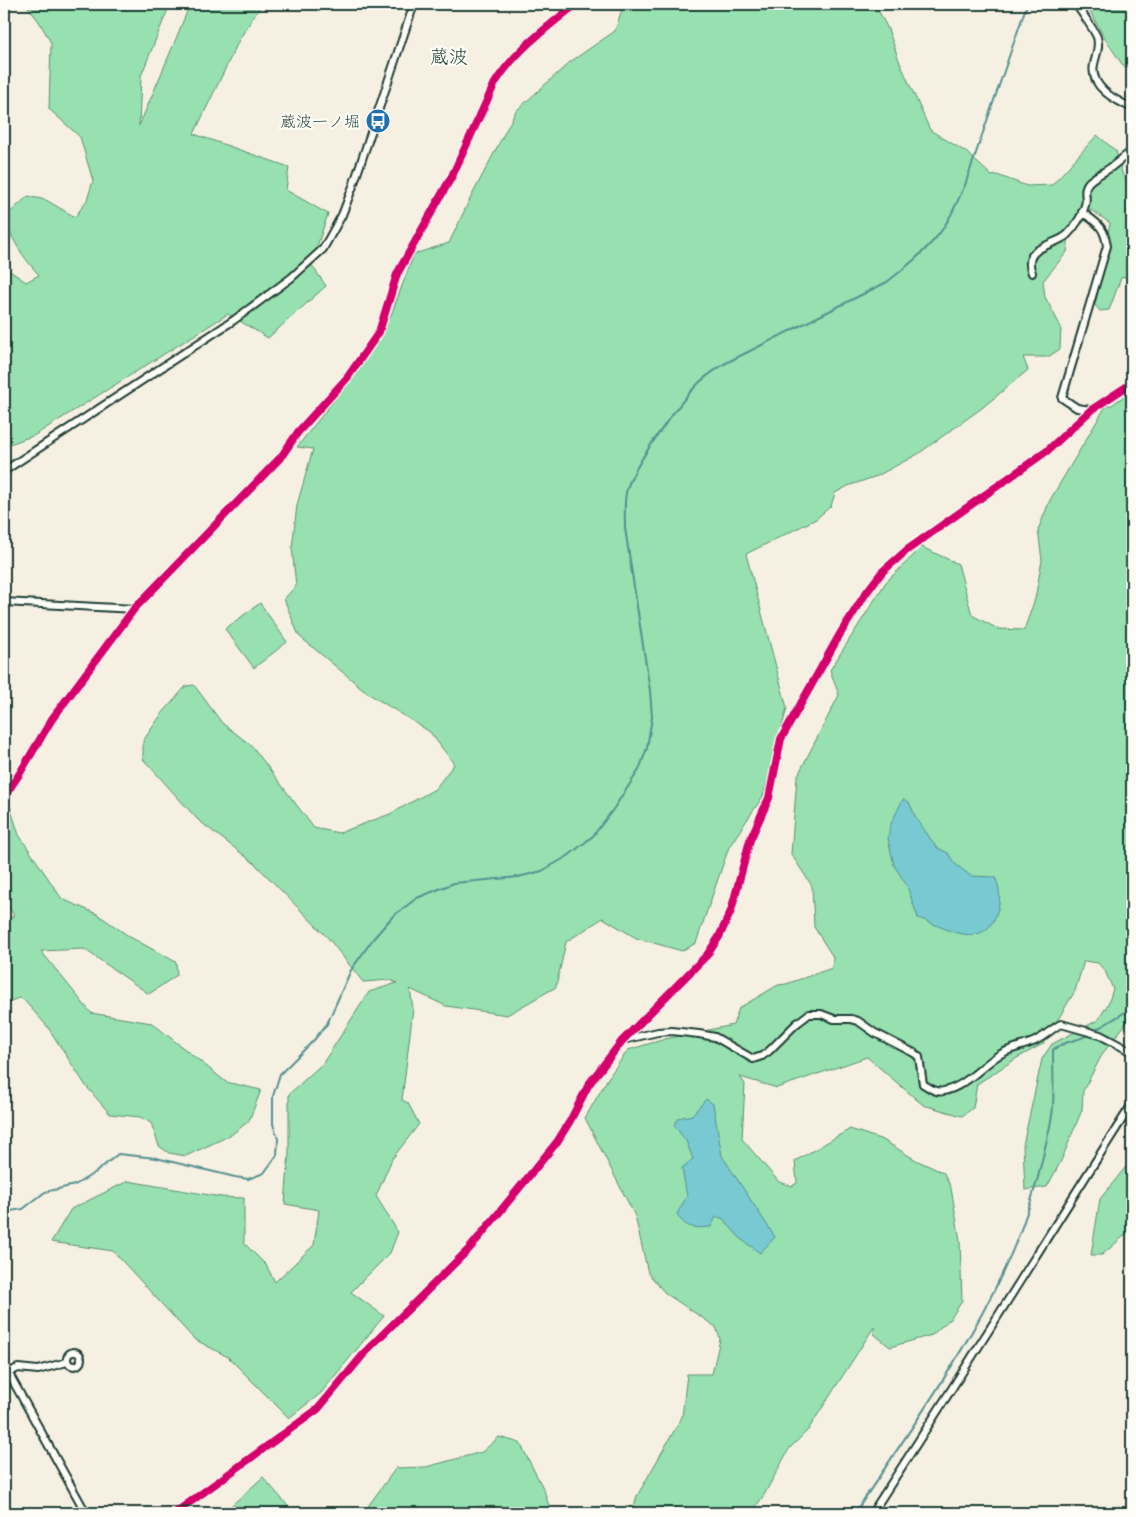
<svg xmlns="http://www.w3.org/2000/svg" width="1136" height="1517" font-family="'Balsamiq Sans','Klee One',sans-serif">
	<rect width="100%" height="100%" fill="#f6f0e2"/>
	<filter id="ink" filterUnits="userSpaceOnUse"><feTurbulence type="fractalNoise" baseFrequency=".02" numOctaves="2"/><feDisplacementMap in="SourceGraphic" scale="10" xChannelSelector="R" yChannelSelector="G"/><feConvolveMatrix kernelMatrix="1 2 1 2 8 2 1 2 1" color-interpolation-filters="sRGB"/></filter>
	<g filter="url(#ink)">
		<path fill="#97e0af" stroke="#5b8e72" d="M26 4H170L141 76 139 126 173 46 190 4H262L240 38 194 134 289 167 286 190 328 214 311 264 326 286 268 338 228 314 35 435 4 446V267L26 282 39 275C23 257 11 240 5 217L28 196 46 200 75 217 87 200 93 181 80 137 49 109 51 43 40 23Z
			M666 4H875L888 29 900 63 930 130 966 152 992 176 997 175 1027 186 1052 185 1097 135 1116 151 1123 176 1132 190V274L1121 278 1109 310 1100 311 1095 305 1110 223 1091 210 1084 222 1080 225 1071 221 1067 252 1043 281 1045 297 1061 327 1060 349 1048 357H1023L1028 370 982 408 918 454 877 476 848 486 835 493 831 506 816 519 746 554 787 708 763 796 729 847 696 943 682 951 636 938 603 918 566 942 556 987 507 1015 446 1006 410 989 413 1009 402 1100 408 1103 419 1124 392 1159 376 1196 398 1232 390 1253 351 1292 384 1316 321 1393 289 1418 228 1357 194 1339 113 1251 51 1242 71 1209 128 1181 221 1197 244 1198V1243L266 1265 275 1282 314 1245 319 1210 285 1204 289 1153V1094L323 1063 369 992 397 983 390 980 363 982 328 938 254 863 198 820 143 759V741L161 715 186 686 194 685 222 723 252 746 314 828 339 833 390 814 435 789 454 764 430 732 369 694 299 636 284 599 296 586 292 548 297 505 313 449 297 447 347 384 391 315 414 254 449 243 469 201 516 111 570 62 615 31 623 6Z
			M1086 4H1132V70L1124 67 1105 39Z
			M1132 390V1019L1128 1021 1103 1053 1083 1091 1082 1110 1061 1161 1047 1187 1025 1190 1023 1145 1042 1059 1052 1044 1098 1020 1108 1004 1113 989 1105 971 1098 963 1084 961 1075 991 1043 1044 1017 1058 977 1084 973 1108 962 1116 923 1105 867 1057 777 1088 740 1077 745 1084 742 1139 779 1182 792 1186 797 1183 795 1161 850 1129 883 1140 916 1160 944 1173 951 1188 960 1240 962 1301 951 1318 932 1335 890 1347 874 1334V1327L808 1430 789 1449 764 1495 754 1509 757 1508 767 1513H632L637 1496 682 1417 687 1374H712L720 1339 716 1327 665 1293 648 1273 635 1216 585 1118 608 1078 628 1050 665 1039 733 1025 739 1008 778 985 786 984 832 968 833 957 814 927 812 886 791 854 797 777 839 695 830 670 886 582 922 547 958 564 972 615 998 629 1024 630 1035 599 1042 560 1038 530 1050 500 1106 406 1112 405Z
			M260 603 287 642 254 668 225 629Z
			M4 788 19 835 62 899 97 914 130 937 176 962 177 975 149 994 84 949 41 951 91 1013 152 1023 226 1082 261 1090 249 1121 231 1135 186 1156 169 1153 159 1146 151 1123 140 1117 110 1114 86 1086 47 1026 21 997 4 1004V921L14 916 4 898Z
			M1132 1159V1229L1102 1255H1091L1100 1199Z
			M499 1437 520 1443 544 1490 551 1513H363L396 1468 426 1467 482 1452Z
			M263 1477 294 1513H223Z"/>
		<path fill="#78c9d1" stroke="#549192" d="M903 799 909 802 915 816 936 847 948 853 954 863 971 876 995 877C1001 891 1001 901 996 915 982 952 944 927 918 918L907 886 894 865 888 839 890 826Z
			M706 1099 713 1104 722 1156 775 1237 760 1253 742 1240 722 1218 716 1217 711 1227C695 1228 686 1230 677 1214L687 1196 682 1168 693 1159 686 1141 674 1125 678 1118 692 1115Z
			M480 1506 485 1513H437C446 1506 451 1513 460 1512 467 1511 474 1508 480 1506Z"/>
		<g fill="none" stroke-linecap="round" stroke-linejoin="round">
			<path stroke="#549192" stroke-width="2" d="M1094 1031 1132 1008
				M4 1212 23 1209 45 1192 75 1185 96 1172 118 1154 156 1158 235 1177 248 1179 264 1173 277 1155 278 1139 273 1124V1096L280 1074 314 1040 327 1024 351 970 373 939 393 916 417 898 454 883 518 877 542 871 568 856 593 836 612 811 639 770 647 748 652 717 650 691 625 528C625 516 624 505 626 493 631 468 682 398 702 380 709 374 717 369 724 364L887 282C904 269 920 256 934 240 948 225 956 204 965 185L1027 4
				M855 1513C929 1400 1016 1287 1044 1152 1047 1138 1052 1122 1053 1107 1054 1089 1053 1069 1053 1050 1062 1041 1079 1041 1090 1034"/>
			<defs>
				<path id="minor" d="M1076 4C1082 14 1092 26 1097 37 1100 47 1096 55 1094 64 1089 87 1115 100 1132 108
					M1082 212C1098 224 1104 226 1107 246L1062 398 1077 408 1091 410
					M1032 273C1021 246 1055 246 1067 235 1074 228 1083 215 1085 205 1088 197 1082 191 1088 183 1094 176 1103 173 1110 168 1118 162 1125 156 1132 151
					M4 471 234 320 291 278 323 249 342 215 352 189 414 4
					M4 602 134 609
					M4 797 20 773 52 719 134 609 281 457 298 432 347 378 379 332 397 274 452 176 495 83C515 51 547 27 576 4
					M623 1040 658 1032 672 1031 699 1034 715 1037 753 1059 762 1056 769 1051 796 1024 809 1014H821L834 1019H851L858 1021 875 1033 914 1053 919 1057 923 1084C930 1088 936 1093 944 1091 964 1087 980 1068 996 1057 1008 1048 1022 1047 1035 1041 1045 1036 1054 1027 1061 1024L1100 1035 1132 1052
					M67 1359a7 7 0 1 1 14 0a7 7 0 1 1-14 0Z
					M8 1372 86 1513
					M4 1375 18 1368 38 1370 67 1362
					M175 1513 318 1409 368 1349 470 1248 557 1142 570 1121 589 1084 622 1041 707 955 719 937 731 911 750 840 769 798 781 739 840 634 866 593 882 572 907 550 1047 451 1091 410 1132 383
					M872 1513C960 1378 1045 1240 1132 1104"/>
			</defs>
			<use href="#minor" stroke="#1f3d34" stroke-width="10"/>
			<use href="#minor" stroke="#fdfcf7" stroke-width="6"/>
			<defs>
				<path id="cycleway" d="M4 797 20 773 52 719 134 609 281 457 298 432 347 378 379 332 397 274 452 176 495 83C515 51 547 27 576 4
					M175 1513 318 1409 368 1349 470 1248 557 1142 570 1121 589 1084 622 1041 707 955 719 937 731 911 750 840 769 798 781 739 840 634 866 593 882 572 907 550 1047 451 1091 410 1132 383"/>
			</defs>
			<use href="#cycleway" stroke="#fdfcf7" stroke-width="11"/>
			<use href="#cycleway" stroke="#d6006c" stroke-width="8"/>
		</g>
	</g>
	<defs>
		<symbol id="bus-disc" viewBox="-11 -11 22 22"><circle r="9.5" fill="#1f6fb2" stroke="#fdfcf7"/><path d="M-5-6H5V4H4V6H2V4H-2V6H-4V4H-5ZM-3.5-4V0h7V-4ZM-3.5 1.2v1.5H-2V1.2ZM2 1.2v1.5H3.5V1.2Z" fill="#fff"/></symbol>
	</defs>
	<g fill-rule="evenodd">
		<use href="#bus-disc" x="364" y="107" width="28" height="28"/>
	</g>
	<g text-anchor="middle" stroke-width="4.5" stroke-linejoin="round" paint-order="stroke">
		<g font-size="16" fill="#1f3d34" stroke="#fdfcf7" text-anchor="end">
			<text x="360" y="127">蔵波一ノ堀</text>
		</g>
		<g font-size="19" fill="#1f3d34" stroke="#fdfcf7">
			<text x="449" y="63">蔵波</text>
		</g>
	</g>
	<rect width="1136" height="1517" fill="none" stroke="#fdfcf7" stroke-width="20"/>
	<rect x="10" y="10" width="1116" height="1497" fill="none" stroke="#1f3d34" stroke-width="2" filter="url(#ink)"/>
</svg>
